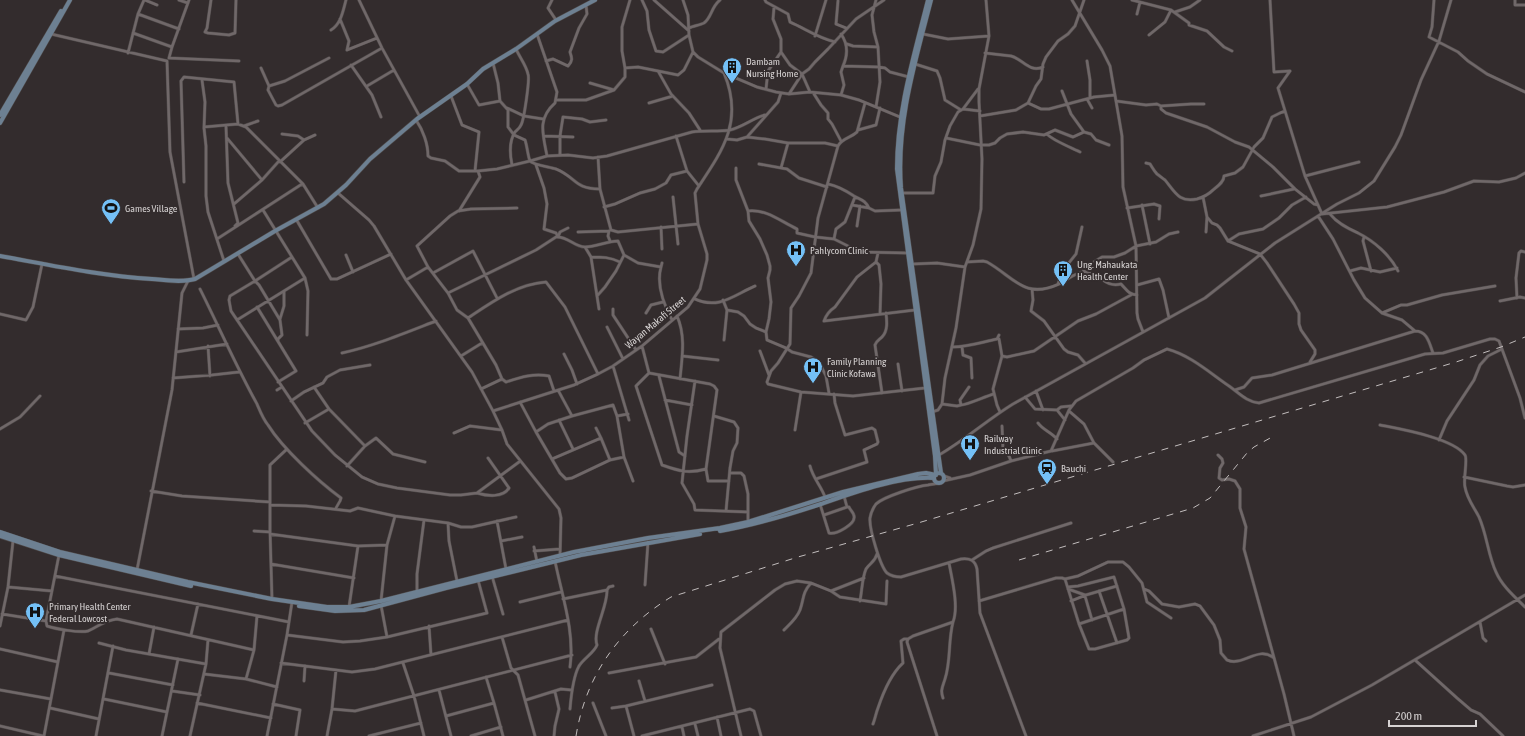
<svg xmlns="http://www.w3.org/2000/svg" width="1525" height="736" font-family="'Asap Condensed',sans-serif">
	<rect width="100%" height="100%" fill="#332c2d"/>
	<g fill="none" stroke-linecap="round" stroke-linejoin="round">
		<defs>
			<path id="street" d="M145 0 157 5
				M179 0 188 3
				M211 0 207 28 205 32 208 33 229 35 235 33 236 0
				M359 0 382 48 420 117
				M552 0 548 8 556 20
				M630 0 622 27V51L625 68 638 67 678 75 684 70 693 52
				M642 0 647 11 649 30 656 51 663 52 689 35
				M654 0 689 31
				M683 0 688 15 689 35 693 52 698 57 724 73 757 87 776 92 789 94 810 92 841 95 859 100 900 117
				M765 0 766 2 788 14 790 22C806 29 816 37 835 42
				M1072 0 1102 50 1110 66 1122 136 1123 187 1136 246 1137 313 1138 319 1143 332
				M1132 0 1171 10 1189 23V25L1207 31 1224 47 1232 51
				M1270 0 1274 72 1290 71
				M1434 0 1432 27 1429 37 1458 52 1468 61 1487 74 1525 92
				M1515 0V5H1525
				M838 1 836 24 846 28
				M1175 12 1190 7 1200 0
				M138 14 179 29
				M1137 14 1140 2
				M340 19 349 41 347 50 377 38
				M689 28C693 26 700 25 704 23 712 17 711 7 720 0
				M331 30C341 24 343 11 346 0
				M133 33 172 47 169 58
				M51 34 167 61 170 152 194 279
				M537 34 557 92 555 103C537 119 543 134 547 156
				M841 34C848 44 848 55 843 66L879 67 885 68 890 72 909 77
				M923 34 948 39 989 36
				M1149 35 1165 22 1171 10
				M815 36 826 0
				M847 44 853 46 878 47
				M172 47 189 0
				M781 52 790 65 802 74 810 92
				M128 53 138 14 144 0
				M985 53 1011 56C1023 59 1029 73 1043 67
				M169 58 239 61
				M546 61 553 59 568 66C573 61 572 58 570 52L579 28 587 14 586 5
				M1087 61 1090 80V97
				M493 63 498 83 500 101
				M915 64 937 71 940 78 945 100 961 110
				M351 65 372 95 381 117
				M261 68 269 86 268 90 276 105 278 106 282 105 382 48
				M658 71 671 94 689 113 700 130
				M1290 71 1278 88 1305 176 1322 214
				M202 80 205 102 204 128 206 146V196L208 212 224 261
				M467 84 479 105 500 101 508 110V127L514 135 525 140C527 145 528 157 530 161 533 165 550 167 556 169 576 177 574 189 600 189
				M269 86 285 81 329 58
				M367 86 394 70
				M766 89 768 71 781 52V39L773 19 774 8
				M614 90 625 77V68
				M1062 91 1071 114 1084 132 1091 134 1096 140 1109 145
				M789 94 802 74 809 69 815 62 828 49 856 19 884 0
				M814 94 821 105 828 113V119L832 124 841 141
				M841 95 844 85 841 72 843 66
				M451 96 462 125 479 132 475 171
				M1087 99 1092 108
				M557 100H586L614 90 590 83
				M1116 101 1146 105 1157 104 1161 106 1191 104H1204
				M649 103 673 96
				M865 103 857 132C851 138 842 138 838 146L818 218 811 273 799 296 791 308 790 344 778 363 771 371 767 382 768 384 801 392 853 396 925 388
				M1028 103 1036 86 1041 79 1043 64 1046 57 1058 41 1068 34 1075 26 1084 0
				M1161 106V109L1166 113 1207 127 1235 142 1249 147 1273 167 1295 189 1314 204 1318 205
				M876 107 880 82 878 47 874 32 872 15 876 0
				M507 108 524 116 543 119
				M963 109 980 111
				M980 116 1016 110 1028 103 1041 109H1049L1094 97 1115 95
				M416 120C423 130 428 144 428 156L431 158 445 161 459 171H478L497 169 530 161 547 156 568 155 593 158 607 156 692 132C705 130 718 132 730 130 743 127 753 118 765 115
				M226 126 228 183 238 223 235 226
				M244 126 258 121
				M204 127 238 124 246 127 303 184 318 208
				M858 130 876 125 880 108
				M282 134 298 136 304 140
				M1047 134C1052 140 1072 148 1080 152
				M544 136 573 137
				M676 136 687 171 699 186
				M747 137 778 102 781 93
				M227 138 262 180
				M946 138 980 145H989L995 143 1000 138 1007 134 1023 132 1044 135 1055 130 1073 137 1084 132
				M727 139 737 140 747 137 765 139 788 143H825L838 146
				M560 155V136L563 117 582 119 590 122 606 120
				M598 157 600 189 611 230
				M280 162 304 140 315 135
				M1146 163 1150 164C1152 167 1154 171 1157 174 1160 176 1162 178 1165 180 1175 192 1179 203 1197 199 1204 197 1208 195 1213 190 1218 186 1224 182 1224 176L1235 173 1243 167 1254 147 1263 138 1272 117 1280 113 1285 111
				M759 164 787 169 799 178 827 187
				M512 165C510 155 509 141 515 132 517 130 520 128 521 125 524 120 530 79 528 74 526 65 520 58 516 49
				M536 165 544 188 547 204 544 229 556 233 558 237 560 232 568 228
				M736 168V180L748 211 749 221 760 239 767 255 770 266V270L768 278 771 302 769 319 766 332 767 340 786 348 792 352 811 357 819 362 826 376 829 393
				M781 168 788 143
				M1305 176 1359 162
				M184 182 181 81 184 77 234 82 238 124
				M828 184C838 186 845 190 854 196 861 200 865 200 869 208
				M338 193 369 220 374 226 406 280 472 372 493 411 502 430 507 444 559 509 561 518 560 556
				M902 193H933L935 176 941 162 945 140 950 126 958 112 963 109 978 89
				M1261 196 1294 189
				M673 197 678 244
				M1203 197 1207 217 1206 232
				M234 204 262 180 279 161
				M852 205 869 208 875 211 901 210
				M1142 205 1150 244
				M604 207 615 204 640 193 655 189 666 183 671 175 687 171
				M1127 208 1154 204 1160 206 1159 219
				M263 210 305 278 308 291 307 335
				M459 211 480 177 478 171
				M748 211C767 209 780 221 797 229V233L815 237 834 239 860 252 907 253
				M1322 214 1387 207 1444 192 1474 181 1499 182 1516 178 1525 173
				M1330 214C1337 223 1347 228 1358 233 1374 241 1390 255 1398 271
				M1318 216 1333 239 1354 280 1365 298 1382 313 1402 320 1415 331
				M1207 217 1212 223 1217 225 1220 228 1228 241 1260 254 1267 263 1294 304 1299 313V324L1301 330 1315 350V354L1310 362
				M296 219 331 279H337L391 254
				M857 226 860 206
				M661 227 662 249
				M611 230 618 232 698 224
				M609 231 608 236 610 241
				M578 232 609 231
				M1364 237 1363 241 1371 271
				M217 239 302 184
				M834 239 836 229 845 222 855 197
				M1228 241 1239 234 1263 229 1279 218 1292 205 1306 197
				M585 247 591 257 599 309
				M878 253 876 262 857 277 835 307C829 311 826 315 824 321L915 310
				M238 254 255 281 230 296 229 300 231 311 312 431 335 455 362 477 378 484 397 488 450 495H461L477 493 519 462
				M346 255 353 272
				M591 257C602 257 610 257 620 262
				M876 262 879 265 881 284 880 314
				M967 262 983 261 987 262C1014 277 1024 300 1059 284 1067 280 1076 272 1084 272 1101 272 1103 288 1121 284 1127 290 1128 294 1137 295
				M913 264 937 263 965 267
				M661 267 662 263
				M1350 271 1361 268 1380 272 1397 268
				M1083 272 1086 267 1102 257H1114L1125 253 1136 246 1156 242 1169 234 1178 232
				M433 273 473 251 497 298
				M406 280 428 267
				M1058 284 1064 269 1076 254 1082 227
				M1137 285 1159 279 1163 290 1169 318
				M200 289C219 327 236 366 257 404 260 411 263 419 268 425 283 449 318 481 341 498L340 501 336 508
				M1032 289 1033 300 1031 311 1044 321 1064 349 1068 352 1078 355 1085 363
				M448 293 536 250 556 237C568 236 574 247 585 247 596 247 607 241 618 241L624 255 638 263 661 267C656 285 664 305 672 320
				M597 296 605 287 616 271 624 255
				M1517 298 1516 278 1519 253 1521 251 1525 252
				M695 299C719 310 734 295 755 286
				M723 300 727 310 724 340
				M1500 301 1520 297 1525 298
				M257 307 296 371 278 382
				M613 309V315L636 350
				M727 310 738 312 744 316 750 324 756 328 766 332
				M646 313 651 305 663 302
				M1382 313 1401 305H1407L1442 295 1495 286
				M0 314 26 320 33 307 42 264
				M677 316C686 336 682 358 680 379
				M468 318C492 302 517 284 546 282L565 307 598 374
				M280 319 284 306V291
				M237 320 305 278
				M607 327 623 359
				M178 329 203 328 218 325
				M999 339 1002 356 993 389 997 405 1000 412
				M278 341V339L282 335 280 320 259 285 255 281 292 257
				M208 346 210 376
				M642 346 649 373 636 386 662 465C679 471 688 474 706 469L717 390 714 386 710 384 649 373
				M952 347C968 347 982 342 997 339L999 335
				M962 347 963 355 971 358 972 378
				M760 351 769 375
				M176 352 227 344
				M342 353C374 346 405 333 436 321
				M564 354 572 370 577 384
				M461 356 482 343
				M682 356 718 360
				M1002 356 1007 357 1034 351 1078 321 1096 314 1131 295
				M898 364 902 391
				M613 366 629 420
				M659 376 679 452 685 456
				M173 378 212 375 239 372
				M502 379 506 382C521 377 534 373 549 376L554 391
				M695 381 687 436 682 483 694 504 695 510 748 512V522
				M314 387 329 409 365 446 347 466
				M481 389 502 379 496 365 468 318 457 310 448 293 428 267 417 246 450 216 458 211 471 209 517 208
				M277 390 282 387
				M558 390 572 416
				M1235 390 1244 387 1252 378 1272 375 1415 331C1427 331 1429 342 1433 353
				M1036 391 1043 410
				M882 393 875 345C877 340 879 340 882 337 888 331 887 321 886 313
				M1025 397 1035 409 1057 410 1061 407 1071 406
				M665 400 692 405
				M291 401 304 392 323 383 327 377 340 370 370 365
				M520 402 536 432
				M942 404 957 406 961 405 960 400 969 387
				M961 405C967 405 986 396 994 394
				M1057 410 1065 420
				M493 411 574 385 598 374 613 366 642 346 688 307 700 289 707 260V254L698 224 695 193 697 189C723 150 744 121 724 73
				M1069 411 1084 424 1094 443 1113 462
				M932 412 938 410 942 404 945 378 956 328 965 267 973 245 981 209 982 159 979 102V89L989 36 986 0
				M617 416 628 414
				M714 416 734 422 738 428 737 443 733 451 730 468 726 511
				M559 420 573 449
				M305 423 329 409
				M1038 423C1043 430 1051 432 1057 439
				M1380 425C1400 429 1453 438 1465 455 1468 459 1463 479 1465 487 1467 499 1474 507 1479 517 1487 535 1488 555 1496 572 1502 586 1515 597 1525 607
				M1002 426 1003 449 1009 456 1011 461
				M596 428 601 438
				M0 429 20 417 40 396
				M795 430 801 392
				M454 433 470 426 502 430
				M1439 440 1447 421 1474 380 1480 365 1488 356 1502 349
				M365 446 376 438 393 454 425 462
				M1052 451 1094 443
				M939 455C965 440 987 420 1013 404L1205 298 1275 243 1337 204 1359 193 1374 181 1395 147 1401 135 1421 80 1439 41 1451 0
				M1218 455 1222 459 1223 463 1220 468 1219 478 1222 480 1229 479 1235 481 1240 489V508L1246 527 1244 549 1284 694 1294 736
				M624 457 610 460 572 478 566 479 560 473 536 432 548 424 572 416 613 405 617 416 624 457 633 481
				M552 459 601 438 610 460
				M810 466C813 478 821 486 825 497
				M706 469 708 481H729
				M730 473H741L744 476 748 494V512
				M944 476 950 478
				M1464 477 1507 486 1513 487 1525 485
				M816 479 867 462 864 450 877 444 878 442 875 430 872 428 845 435 835 403 834 394
				M943 481 970 475 1011 461 1051 451 1069 410 1076 401 1133 368 1144 360 1167 349C1190 355 1210 373 1229 386 1239 393 1247 402 1259 403L1425 354 1443 353 1490 339H1495L1499 341 1520 398 1525 418
				M940 483C935 484 932 484 928 485 917 486 883 497 876 504 873 508 871 512 870 518 869 528 880 566 887 573 891 576 896 577 901 577L961 559C970 558 975 560 977 569L980 613 1026 736
				M151 491 182 496 270 502
				M477 493C487 496 503 498 509 488L488 458
				M820 504 829 533C836 535 856 524 854 516 854 513 850 510 849 507H847L844 496
				M270 505 306 506 350 511 358 508 395 516 448 523 461 527H472L516 517
				M824 515 847 507
				M497 521 506 569
				M448 523 449 541 457 581
				M254 531 270 532V534L358 546 387 545
				M501 541 522 537
				M534 547 537 562
				M534 551 560 549
				M59 555 46 621 47 626C56 629 79 633 88 631 100 626 102 621 117 619L254 650
				M972 560 986 551 993 548 1071 523
				M555 561C562 596 575 632 570 667
				M271 564 354 578
				M137 570 172 390 182 293 188 281
				M55 576 289 622
				M492 576 503 614
				M1065 579 1078 576 1108 562H1123L1129 567 1142 583 1147 602 1171 618
				M645 585 648 542
				M8 587 52 591
				M1068 589 1085 595
				M1144 589 1149 591 1162 604 1179 607 1195 604 1200 606 1214 625 1220 640 1221 653 1227 660C1243 667 1258 645 1274 658
				M831 591 864 578
				M1099 591 1117 643
				M417 592V574L424 520
				M1085 596 1092 620
				M272 599 270 530V465L287 449
				M563 599 607 590 609 587 613 586
				M381 601 387 545 395 516
				M860 601C862 591 862 578 866 569 870 563 875 562 877 554
				M979 601 1056 578H1062L1065 579 1079 624 1089 649H1095L1127 640 1129 638 1124 609 1114 577 1078 586 1068 587
				M1071 601 1086 595 1117 586
				M520 602 561 592
				M381 605 387 637
				M349 607 358 546
				M2 614 46 621
				M1480 622 1483 638 1486 641
				M1079 624 1124 609
				M0 626 8 587 13 541
				M429 626 431 655
				M651 629 665 664
				M784 630C790 624 797 618 800 610 804 599 802 593 811 583
				M191 635 198 604
				M287 635 343 642 360 641 387 637 487 613 478 580
				M502 637 511 668 518 675 535 736
				M99 643 126 650 206 664
				M0 649 58 662
				M149 654 154 627
				M1415 660 1457 698 1471 710 1480 714 1503 736
				M281 663 352 672 375 669 568 620
				M403 663 414 696 424 736
				M109 673 173 685
				M609 673 696 657 719 639
				M204 674 246 679 277 687
				M486 677 494 703 503 736
				M246 679 254 650 257 616
				M304 681 305 666
				M639 681 645 701
				M0 690 51 699
				M439 690 451 736
				M172 691 200 695
				M943 698C940 690 943 686 945 679 951 661 948 641 953 622
				M104 699 167 712
				M526 700 561 689 571 690
				M197 703 271 718
				M593 703 606 736
				M273 704 300 710 296 736
				M626 706 634 736
				M50 708 99 719
				M612 708 626 706 712 685
				M332 709 355 711 572 655
				M570 709C571 697 573 677 579 666 584 658 594 653 597 645 592 632 608 606 607 590
				M446 716 494 703
				M717 717 721 736
				M695 724 698 736
				M873 724C875 719 876 713 878 708 883 693 891 674 903 663L901 641 904 639H908
				M0 726 43 736
				M682 727 684 736
				M44 736 64 630
				M96 736 113 646
				M162 736 178 659
				M190 736 206 664 208 640
				M267 736 287 635 292 602
				M327 736 332 709 336 670
				M369 736 421 723
				M471 736 501 727
				M554 736 555 726 559 709 555 692
				M642 736 750 709 754 711 761 736
				M741 736 720 648 721 632 775 590 785 584 797 581 811 583 831 591 840 597 886 604 887 581
				M937 736 907 642 908 639 913 636 953 622C959 607 952 579 949 563
				M1253 736 1311 717 1372 685 1525 595"/>
			<path id="secondary" d="M928 0C914 56 897 111 897 169L935 456 936 474
				M931 0C915 62 896 124 901 188L941 473
				M0 115 61 11
				M0 123 70 0
				M0 256C50 265 101 276 152 279 166 280 181 283 195 279L275 231 324 204 346 185 370 159 417 119 467 84 483 69 516 49 555 21 595 0
				M934 478a5 5 0 1 1 10 0a5 5 0 1 1-10 0Z
				M720 531C754 525 788 515 821 504 855 492 899 476 934 478
				M0 532 60 552 188 582 272 599 327 607H349L381 601 574 552 648 538 720 528 748 522 843 492 918 474 926 473 936 475
				M0 536 59 555 191 586
				M299 606 335 611 364 610 446 588 581 555 700 534"/>
		</defs>
		<use href="#street" stroke="#4f4a4a" stroke-width="3.5"/>
		<use href="#secondary" stroke="#4f4a4a" stroke-width="5"/>
		<use href="#street" stroke="#706869" stroke-width="2.5"/>
		<use href="#secondary" stroke="#6d8092" stroke-width="4"/>
		<path stroke="#c2bdbd" stroke-width="1" stroke-dasharray="7 7" stroke-linecap="butt" d="M1019 560 1193 508 1210 498 1247 453 1254 447 1272 437
			M576 736C586 675 619 629 671 597L798 557 918 523 1456 362 1501 347 1525 337"/>
	</g>
	<defs>
		<symbol id="building-pin" viewBox="-11 -11 22 30"><path d="M0 17L-7.5 6A9.5 9.5 0 1 1 7.5 6Z" fill="#74c0f6" stroke="#332c2d"/><path d="M-4-6H4V6H1V3H-1V6H-4ZM-2.5-4.3h1.7v1.8h-1.7ZM.8-4.3h1.7v1.8H.8ZM-2.5-1h1.7V.8h-1.7ZM.8-1h1.7V.8H.8Z" fill="#111"/></symbol>
		<symbol id="stadium-pin" viewBox="-11 -11 22 30"><path d="M0 17L-7.5 6A9.5 9.5 0 1 1 7.5 6Z" fill="#74c0f6" stroke="#332c2d"/><path d="M0-5a6.5 5 0 1 0 0 10a6.5 5 0 1 0 0-10ZM-3.5-1.8h7v3.6h-7Z" fill="#111"/></symbol>
		<symbol id="hospital-pin" viewBox="-11 -11 22 30"><path d="M0 17L-7.5 6A9.5 9.5 0 1 1 7.5 6Z" fill="#74c0f6" stroke="#332c2d"/><path d="M-5-5h3v3.5h4V-5h3V5h-3V1.5h-4V5h-3Z" fill="#111"/></symbol>
		<symbol id="station-pin" viewBox="-11 -11 22 30"><path d="M0 17L-7.5 6A9.5 9.5 0 1 1 7.5 6Z" fill="#74c0f6" stroke="#332c2d"/><path d="M-3-6H3Q5-6 5-4V2Q5 4 3 4L4.5 6H3L1.5 4h-3L-3 6H-4.5L-3 4Q-5 4-5 2V-4Q-5-6-3-6ZM-3.5-4v3h7v-3ZM-3.5 1v1.5H-2V1ZM2 1v1.5H3.5V1Z" fill="#111"/></symbol>
	</defs>
	<g fill-rule="evenodd">
		<use href="#building-pin" x="721" y="56" width="22" height="30"/>
		<use href="#stadium-pin" x="100" y="197" width="22" height="30"/>
		<use href="#hospital-pin" x="785" y="239" width="22" height="30"/>
		<use href="#building-pin" x="1052" y="259" width="22" height="30"/>
		<use href="#hospital-pin" x="802" y="356" width="22" height="30"/>
		<use href="#hospital-pin" x="959" y="433" width="22" height="30"/>
		<use href="#station-pin" x="1036" y="457" width="22" height="30"/>
		<use href="#hospital-pin" x="24" y="601" width="22" height="30"/>
	</g>
	<g text-anchor="middle" stroke-width="4" stroke-linejoin="round" paint-order="stroke">
		<g font-size="10" fill="#d6d2d2" stroke="#332c2d" text-anchor="start">
			<text x="746" y="65">Dambam<tspan x="746" dy="12">Nursing Home</tspan></text>
			<text x="125" y="212">Games Village</text>
			<text x="810" y="254">Pahlycom Clinic</text>
			<text x="1077" y="268">Ung. Mahaukata<tspan x="1077" dy="12">Health Center</tspan></text>
			<text x="827" y="365">Family Planning<tspan x="827" dy="12">Clinic Kofawa</tspan></text>
			<text x="984" y="442">Railway<tspan x="984" dy="12">Industrial Clinic</tspan></text>
			<text x="1061" y="472">Bauchi</text>
			<text x="49" y="610">Primary Health Center<tspan x="49" dy="12">Federal Lowcost</tspan></text>
		</g>
		<g font-size="10" fill="#d6d2d2" stroke="#332c2d">
			<text transform="translate(655 322) rotate(-40)" y="4">Wayan Makafi Street</text>
		</g>
	</g>
	<path d="M1389 720v6h87v-6" fill="none" stroke="#d6d2d2" stroke-width="2"/>
	<text x="1395" y="720" font-size="12" fill="#d6d2d2" stroke="#332c2d" stroke-width="3" paint-order="stroke">200 m</text>
</svg>
